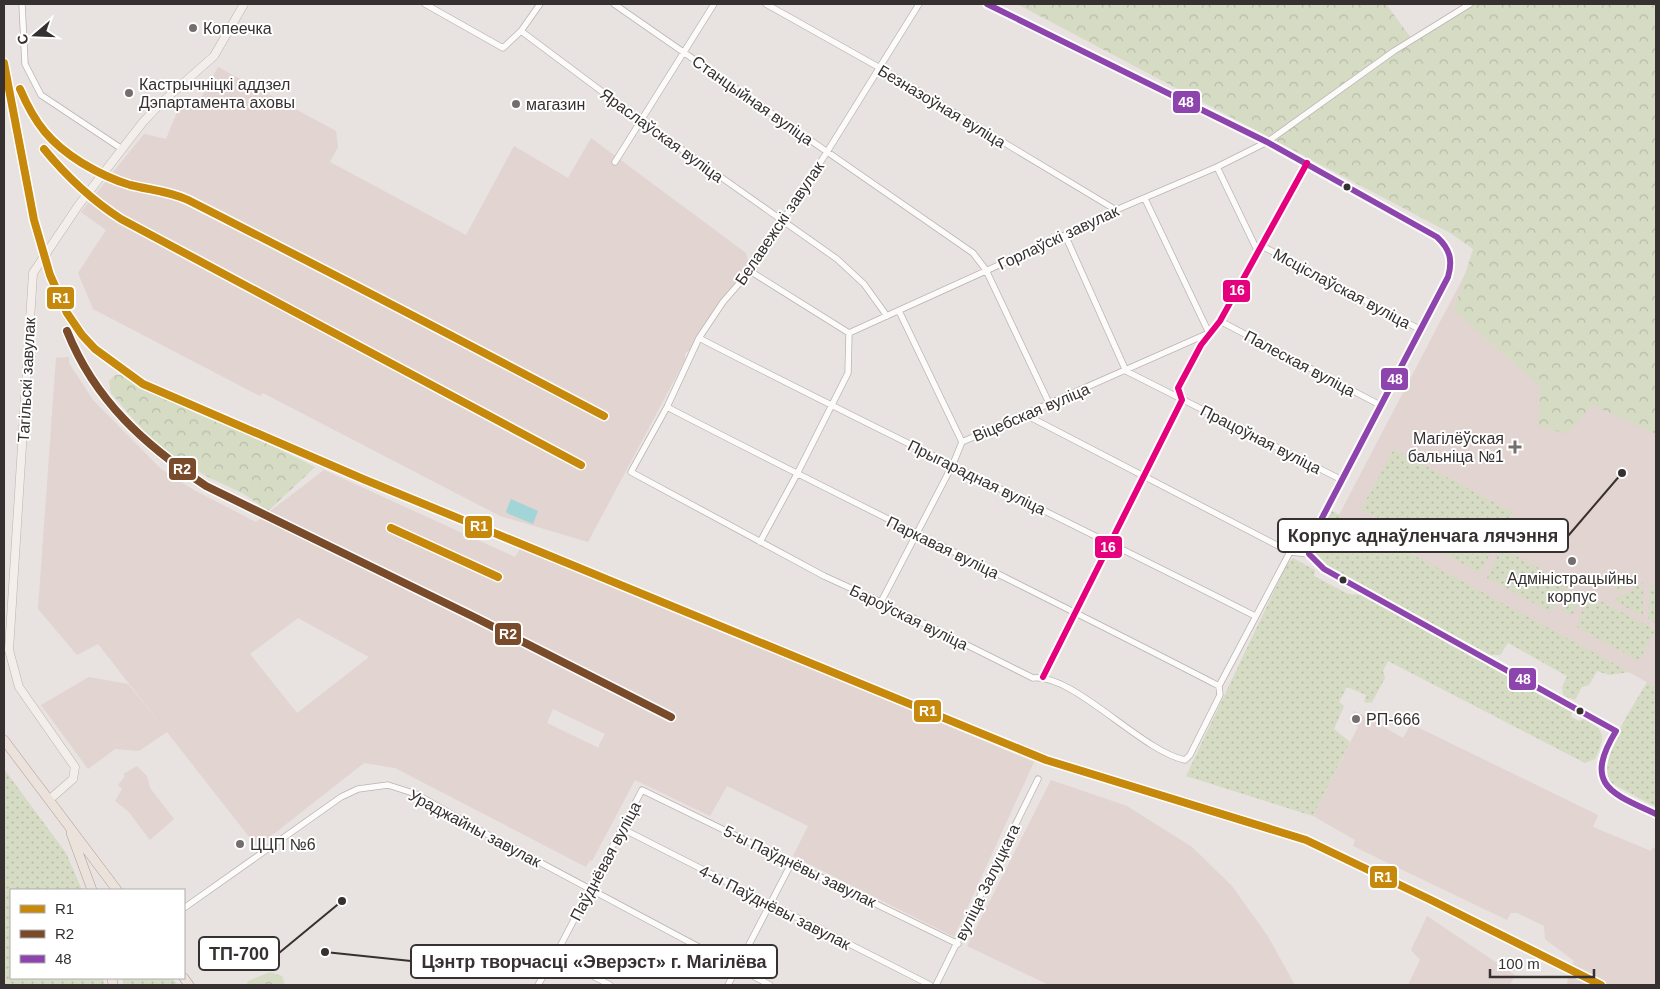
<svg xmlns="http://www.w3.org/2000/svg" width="1660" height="989" font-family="Arial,sans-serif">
	<defs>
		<pattern id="grass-dots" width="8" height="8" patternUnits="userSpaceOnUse" patternTransform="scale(1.25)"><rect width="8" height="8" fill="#d6dbc4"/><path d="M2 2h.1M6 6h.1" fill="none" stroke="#b8bca9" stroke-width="1.8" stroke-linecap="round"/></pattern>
		<pattern id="forest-crowns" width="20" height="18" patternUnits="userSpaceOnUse" patternTransform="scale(1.25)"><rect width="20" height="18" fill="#d6dbc4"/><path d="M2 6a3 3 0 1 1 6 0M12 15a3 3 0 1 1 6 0" fill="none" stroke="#b8bca9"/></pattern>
	</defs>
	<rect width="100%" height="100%" fill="#e8e2e0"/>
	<path fill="#e2d4d0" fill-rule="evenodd" d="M218 67 336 131 338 147 330 162 466 235 514 146 568 178 591 138 746 253 749 264 698 345 685 353V360L588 542 500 516 263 393 260 396 93 309 78 273 106 230 81 212 144 134 166 139 182 100 196 107Z
		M1510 188 1656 274V687L1339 515Z
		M69 357V363L93 400 161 469 194 490 256 522 324 470 515 557 521 547 1034 762 954 937 793 856 808 826 727 786 710 816 635 780 592 861 590 860 586 867 395 768 364 763 257 847 98 644 77 655 38 609 56 358ZM298 618 369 657 297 713 250 654ZM553 709 605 734 599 745V748L547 723Z
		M89 677 128 684 167 732 139 751 115 749 88 769 41 705Z
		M1354 711 1365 716 1367 713 1382 721 1380 725 1403 738 1411 724 1598 815 1593 827 1651 851 1653 847 1656 849V985H1567L1569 969 1574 961 1545 939 1544 926 1517 913H1511L1507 920 1386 862 1353 846 1355 840 1313 816 1358 727 1349 722Z
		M137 766 147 776 150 788 174 819 150 840 128 811 115 801 122 789 118 785 125 776 123 774Z
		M1051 780 1127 806 1192 847 1232 886 1267 935 1295 985H1049L967 946Z
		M1427 916 1515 975 1510 985H1408L1420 960 1411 950Z"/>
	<path fill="url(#grass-dots)" d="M1394 449 1512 512 1480 573 1361 509Z
		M1332 511 1630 672 1609 675 1597 671 1589 685 1582 687 1575 700 1564 696 1562 687 1567 676 1508 643 1500 655H1490L1325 566 1317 557 1314 544Z
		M1501 548 1569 584 1551 612 1487 578Z
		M1293 558 1315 570 1314 576 1348 594 1361 595 1572 712 1571 717 1579 721 1584 719C1607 731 1605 737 1595 759L1585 763 1388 661 1383 671 1385 678 1372 702 1366 703 1364 701 1366 695 1347 687 1339 702 1344 706 1334 729 1350 742 1313 816 1186 776 1286 566Z
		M1626 573 1638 579 1614 594Z
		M1643 583V616L1613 601Z
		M1650 583 1656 587V624L1648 619Z
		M1588 594 1655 630 1639 661 1577 627Z
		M1568 598 1574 599 1578 604 1572 615 1562 610Z
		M1647 682 1656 687V807L1611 783C1595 760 1635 704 1647 682Z
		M4 769 66 853 82 890H11V978H103L104 985H4Z
		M122 978H172L178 985H124Z"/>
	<path fill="url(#forest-crowns)" d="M1017 4H1386L1414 42 1471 4H1656V442L1654 433 1592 405 1567 434 1538 426 1541 388 1454 310 1473 249 1452 234Z
		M115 375H126L197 414 259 439 315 467 268 511 244 494 208 477 155 444 111 393 109 381Z
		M270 972 282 976 285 985H247L248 981Z"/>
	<path fill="#a2d5d8" d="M511 499 538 511 533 524 507 513 506 511Z"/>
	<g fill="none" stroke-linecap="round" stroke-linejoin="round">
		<defs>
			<path id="street" d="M22 4 25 64 41 95 122 149
				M425 4 503 48 521 31 640 120 837 259 864 284 887 316
				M614 4 973 253 986 270 1049 403
				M766 4 880 68 1116 210
				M919 4 827 152 750 271 723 302 699 338 667 407 631 472 824 576 881 602 1033 678C1073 673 1141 751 1185 760L1190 755 1220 695 1219 686 1290 552
				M521 31 540 4
				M615 162 714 4
				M1217 167 1258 252
				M1065 235 1126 371 1342 480
				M1262 246 1421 330
				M750 271 849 333
				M899 311 962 442
				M1220 321 1380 405
				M849 333 1065 235 1116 210 1217 167 1267 142 1394 51 1470 4
				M699 338C883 433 1070 522 1255 616
				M667 407C850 502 1036 591 1219 686
				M1026 415 1290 552 1309 554
				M760 542 797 474 848 373 849 333
				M881 602 953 464 962 442 1209 333 1145 199
				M1043 677 1182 400 1178 388 1201 345 1220 321 1307 163
				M621 828 930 985
				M184 908 341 797 358 789 388 785 416 794 483 832 770 985
				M555 956 610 985
				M538 985 555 956 642 790 958 944
				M728 985 792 862
				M936 985 1038 779"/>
			<path id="secondary" d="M987 4 1267 142 1437 237C1450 249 1453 260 1448 277L1311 539 1309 554 1324 569 1616 731C1583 785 1611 793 1656 814
				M49 800 73 779 75 767 19 687 9 650 33 273 78 206 143 122 161 103 214 56 244 4"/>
			<path id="primary" d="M4 740 117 890
				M71 833 92 890
				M112 978 113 985
				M184 978 189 985"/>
		</defs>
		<use href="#street" stroke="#b9b5b3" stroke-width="7"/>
		<use href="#secondary" stroke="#b9b5b3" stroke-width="9"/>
		<use href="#primary" stroke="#b29f95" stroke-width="10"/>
		<use href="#street" stroke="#fcfbfa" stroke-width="5.5"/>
		<use href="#secondary" stroke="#f4eeeb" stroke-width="8"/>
		<use href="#primary" stroke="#ece2dc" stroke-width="9"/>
		<defs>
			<path id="bus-1" d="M987 4 1267 142 1437 237C1450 249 1453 260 1448 277L1311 539 1309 554 1324 569 1616 731C1583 785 1611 793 1656 814"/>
			<path id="bus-2" d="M1043 677 1182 400 1178 388 1201 345 1220 321 1307 163"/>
		</defs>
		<use href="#bus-1" stroke="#fff" stroke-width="10"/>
		<use href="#bus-2" stroke="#fff" stroke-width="10"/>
		<use href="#bus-1" stroke="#8e44ad" stroke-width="6"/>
		<use href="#bus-2" stroke="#e5007d" stroke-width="6"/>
		<defs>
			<path id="rail-1" d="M4 63 34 220 50 275 67 313 82 335 95 349 143 384 363 479 1046 760 1306 840 1431 900 1601 985
				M20 89C35 124 50 143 82 163 97 172 113 180 130 185 150 190 169 191 188 200 328 271 466 343 604 416
				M44 149C67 177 90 199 121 219L581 465
				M391 528 498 577"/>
			<path id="rail-2" d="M67 331C95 401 145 445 206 486L474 617 671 717"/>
		</defs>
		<use href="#rail-1" stroke="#fff" stroke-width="11"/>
		<use href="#rail-2" stroke="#fff" stroke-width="11"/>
		<use href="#rail-1" stroke="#c7890c" stroke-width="8"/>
		<use href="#rail-2" stroke="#7a4b2a" stroke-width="8"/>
	</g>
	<g fill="#746f6e" stroke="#fff" stroke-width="2">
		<circle cx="193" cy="28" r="5"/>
		<circle cx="129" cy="93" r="5"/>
		<circle cx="516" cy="104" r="5"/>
		<path d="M1512.5 439.5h5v5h5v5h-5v5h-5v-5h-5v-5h5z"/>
		<circle cx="1572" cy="561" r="5"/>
		<circle cx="1356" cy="719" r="5"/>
		<circle cx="240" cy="844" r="5"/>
	</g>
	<g fill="#363130" stroke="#fff" stroke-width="2">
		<circle cx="1347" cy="187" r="4.5"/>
		<circle cx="1343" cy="580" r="4.5"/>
		<circle cx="1580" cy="711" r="4.5"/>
	</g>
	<g text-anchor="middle" stroke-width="4" stroke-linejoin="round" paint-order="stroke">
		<g font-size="16" fill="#363130" stroke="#fff" text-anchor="start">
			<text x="203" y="34">Копеечка</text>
			<text x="139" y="90">Кастрычніцкі аддзел<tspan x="139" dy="18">Дэпартамента аховы</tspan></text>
			<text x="526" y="110">магазин</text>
			<text x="1504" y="444" text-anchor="end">Магілёўская<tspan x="1504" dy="18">бальніца №1</tspan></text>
			<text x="1572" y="584" text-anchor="middle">Адміністрацыйны<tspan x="1572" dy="18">корпус</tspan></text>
			<text x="1366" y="725">РП-666</text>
			<text x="250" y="850">ЦЦП №6</text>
		</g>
		<g font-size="16" fill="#363130" stroke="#fff">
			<text transform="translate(753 100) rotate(35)" y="6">Станцыйная вуліца</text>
			<text transform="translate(942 106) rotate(31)" y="6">Безназоўная вуліца</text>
			<text transform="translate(662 135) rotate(36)" y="6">Яраслаўская вуліца</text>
			<text transform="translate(779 223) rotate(-56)" y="6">Белавежскі завулак</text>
			<text transform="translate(1058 237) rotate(-25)" y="6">Горлаўскі завулак</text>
			<text transform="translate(1342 288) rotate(28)" y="6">Мсціслаўская вуліца</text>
			<text transform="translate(1300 363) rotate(28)" y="6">Палеская вуліца</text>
			<text transform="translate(26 380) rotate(-87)" y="6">Тагільскі завулак</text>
			<text transform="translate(1031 412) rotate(-23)" y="6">Віцебская вуліца</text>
			<text transform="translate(1261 439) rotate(27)" y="6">Працоўная вуліца</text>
			<text transform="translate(977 477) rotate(26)" y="6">Прыгарадная вуліца</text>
			<text transform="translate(943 547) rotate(26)" y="6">Паркавая вуліца</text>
			<text transform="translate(909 617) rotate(26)" y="6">Бароўская вуліца</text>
			<text transform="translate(475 828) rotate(28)" y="6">Ураджайны завулак</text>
			<text transform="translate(605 861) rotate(-62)" y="6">Паўднёвая вуліца</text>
			<text transform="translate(800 866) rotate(26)" y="6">5-ы Паўднёвы завулак</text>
			<text transform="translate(987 882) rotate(-64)" y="6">вуліца Залуцкага</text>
			<text transform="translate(775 907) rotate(27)" y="6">4-ы Паўднёвы завулак</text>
		</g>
	</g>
	<path fill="none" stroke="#363130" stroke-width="2" d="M1622 473L1568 536M342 901L279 953M325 952L411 961"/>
	<g fill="#363130" stroke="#fff" stroke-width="2">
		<circle cx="1622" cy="473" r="5"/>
		<circle cx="342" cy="901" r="5"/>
		<circle cx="325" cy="952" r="5"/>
	</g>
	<g fill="#fff" stroke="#363130" stroke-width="2">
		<rect x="1278" y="519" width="290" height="33" rx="5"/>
		<rect x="199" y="937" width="80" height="33" rx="5"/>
		<rect x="411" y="945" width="366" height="33" rx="5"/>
	</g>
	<g font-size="18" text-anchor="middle" font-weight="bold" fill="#363130">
		<text x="1423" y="542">Корпус аднаўленчага лячэння</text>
		<text x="239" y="960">ТП-700</text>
		<text x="594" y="968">Цэнтр творчасці «Эверэст» г. Магілёва</text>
	</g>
	<g stroke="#fff" stroke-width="2">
		<rect x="1172" y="90" width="29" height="24" rx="5" fill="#8e44ad"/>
		<rect x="1222" y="279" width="29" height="24" rx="5" fill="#e5007d"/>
		<rect x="46" y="286" width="29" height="24" rx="5" fill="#c7890c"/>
		<rect x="1380" y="367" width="29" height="24" rx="5" fill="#8e44ad"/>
		<rect x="168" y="457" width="29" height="24" rx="5" fill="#7a4b2a"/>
		<rect x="464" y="515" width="29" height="24" rx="5" fill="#c7890c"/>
		<rect x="1094" y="535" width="29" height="24" rx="5" fill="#e5007d"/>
		<rect x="494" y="622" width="28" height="24" rx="5" fill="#7a4b2a"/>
		<rect x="1508" y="667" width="29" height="24" rx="5" fill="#8e44ad"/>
		<rect x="913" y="699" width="29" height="24" rx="5" fill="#c7890c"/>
		<rect x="1369" y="865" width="29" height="24" rx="5" fill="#c7890c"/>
	</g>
	<g font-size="14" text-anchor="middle" font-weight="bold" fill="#fff">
		<text x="1186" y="107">48</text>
		<text x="1237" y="295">16</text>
		<text x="61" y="303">R1</text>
		<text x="1395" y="384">48</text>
		<text x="182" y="474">R2</text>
		<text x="479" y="531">R1</text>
		<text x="1108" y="552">16</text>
		<text x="508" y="639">R2</text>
		<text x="1523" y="684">48</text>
		<text x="928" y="716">R1</text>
		<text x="1383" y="882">R1</text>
	</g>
	<rect width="1660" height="989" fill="none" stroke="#363130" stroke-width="10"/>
	<rect x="10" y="889" width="175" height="90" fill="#ffffff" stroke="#afadac"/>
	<rect x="20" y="905" width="25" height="8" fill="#c7890c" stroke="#afadac"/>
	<text x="55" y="914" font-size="15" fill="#363130">R1</text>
	<rect x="20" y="930" width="25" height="8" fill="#7a4b2a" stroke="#afadac"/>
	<text x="55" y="939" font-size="15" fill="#363130">R2</text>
	<rect x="20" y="955" width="25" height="8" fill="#8e44ad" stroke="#afadac"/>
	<text x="55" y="964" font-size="15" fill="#363130">48</text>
	<g transform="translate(35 35) rotate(251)" stroke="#ffffff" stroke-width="4" paint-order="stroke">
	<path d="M0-4L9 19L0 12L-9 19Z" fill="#363130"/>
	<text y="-8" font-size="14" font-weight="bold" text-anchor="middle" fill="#363130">С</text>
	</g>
	<path d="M1490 969v8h104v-8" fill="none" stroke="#363130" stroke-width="2.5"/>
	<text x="1498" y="969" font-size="15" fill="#363130" stroke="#ffffff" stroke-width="4" paint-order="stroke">100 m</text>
</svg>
